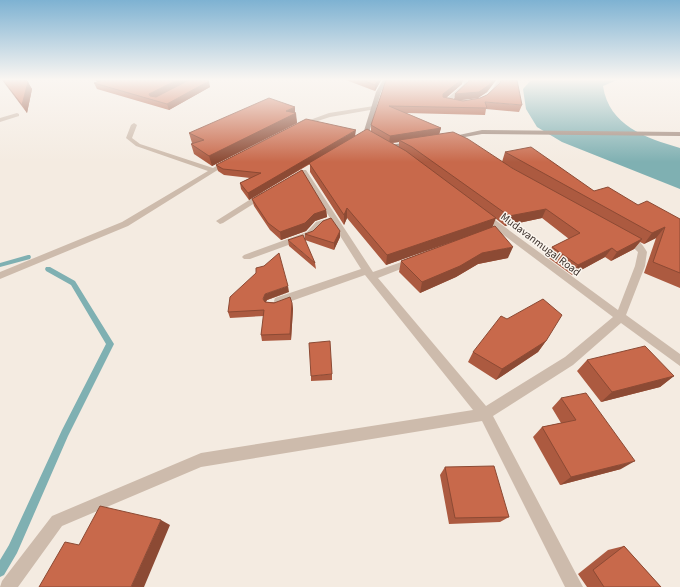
<svg xmlns="http://www.w3.org/2000/svg" width="680" height="587" font-family="'Source Sans 3',sans-serif">
	<rect width="100%" height="100%" fill="#f4ebe1"/>
	<path fill="#7fb0b2" d="M531 80H617L603 86C609 126 646 138 680 148V189L562 142 537 127 526 109 523 89Z"/>
	<g fill="none" stroke-linecap="round" stroke-linejoin="round">
		<path fill="#7fb0b2" fill-rule="evenodd" d="M28 255H30L31 257 30 259 0 267V263Z
			M46 267H50L75 281 114 344 68 436 17 553 4 575 0 577V560L9 545 62 430 106 344 71 285 46 271 45 269Z"/>
		<path fill="#cdbbac" fill-rule="evenodd" d="M17 113 19 114V116L0 122V118Z"/>
		<path fill="#cdbbac" fill-rule="evenodd" d="M462 80H466L469 84 447 104H443V102L464 84Z
			M498 80H502L492 96H488Z
			M374 106 376 107V109L330 117 299 127 296 125 329 113Z
			M134 123 137 125 132 138 140 144 213 168 227 160 232 161 128 226 0 279V272L122 222 208 171 136 146 126 138 131 125Z
			M302 170H306L373 272 410 259H416L418 261 416 263 378 278 486 406 565 357 613 317 481 218V214H487L618 310 635 266 638 252 622 237 623 235C633 233 643 244 647 252L645 266 626 315 680 354V366L621 323 573 365 493 416 583 587H565L482 421 201 467 62 526 18 587H0L2 581 52 516 201 453 473 410 365 275 283 304H275L274 301 275 298 361 269 332 223 322 226 313 236 250 259H244L242 257 244 255 307 232 316 222 330 218 300 171Z
			M262 192H268L269 194 223 223 220 224 216 221Z"/>
		<path fill="#a18a7d" fill-rule="evenodd" d="M383 80H387L381 92 369 133 389 145 411 142 414 144 413 145 388 149 363 134 376 92Z
			M482 130 680 132V136L482 134 448 140 445 138Z"/>
	</g>
	<path fill="#ac5a40" fill-rule="evenodd" d="M2 80H26L32 89 27 113Z
		M94 80H205L210 87 169 110 97 89 94 83 98 82Z
		M346 80H381L375 91Z
		M386 80 462 84 446 98 454 99 469 81 468 80H496L487 92 478 98 459 100 522 105 519 112 486 109 485 115 406 113 441 128 439 134 512 168 543 186 502 162 505 152 594 191 680 219V288L644 273 656 238 644 244 640 242 634 249 611 261 605 257 572 275 546 256 552 247 569 239 542 218 505 226 495 218 492 227 508 258 478 264 456 277 420 293 399 272 401 261 470 235 386 265 347 218 344 225 310 172V164L249 200 241 189 240 183 250 178 224 175 218 171 216 165 356 136 371 131V125ZM399 142V147L392 143Z
		M295 113 297 123 212 166 194 154 191 144H193L192 143 189 133Z
		M252 199 326 210 327 217 315 221 306 231 281 240 270 230 254 206Z
		M340 231V237L334 250 305 240V234Z
		M288 240 315 263 316 269 289 246Z
		M289 292 267 300 265 302 292 303 293 309 291 340 262 341 261 335 264 316 230 318 228 312Z
		M546 341 538 352 496 380 468 362 473 352Z
		M587 360 674 376 660 387 601 402 577 371Z
		M332 374V380L311 381V376Z
		M561 398 621 469 560 485 533 437 542 427 561 423 552 408Z
		M445 467 509 517 500 522 449 524 440 475Z
		M624 546 661 587H587L578 574 608 550Z"/>
	<path fill="#8c4a34" d="M177 80H190L151 100 150 99 149 94Z
		M378 80H381L375 91V85Z
		M461 80H463L462 84 442 101 443 94Z
		M493 80H496L487 92 478 98 454 101 455 94Z
		M209 81 210 87 169 110 167 104Z
		M28 82 32 89 27 113 22 105Z
		M295 107V114L296 113 297 123 212 166 209 156 286 111Z
		M441 128 439 135 399 140V142L389 143 390 136Z
		M356 130 355 136 249 200 248 193Z
		M347 208V218L344 225V215Z
		M546 209 542 218 505 226 509 216Z
		M326 210 327 217 315 221 306 231 281 240 280 232 314 214Z
		M496 218 492 228 386 265 387 255Z
		M665 227 656 238 644 244 652 233Z
		M340 231V237L334 250V243Z
		M642 239 634 249 611 261 617 252Z
		M513 247 508 258 478 264 456 277 420 293 422 282 482 253Z
		M612 248 605 257 572 275 578 265Z
		M288 286 289 292 267 300 265 304 263 299 265 294Z
		M292 303 293 309 291 340 290 334Z
		M546 341 538 352 496 380 502 369Z
		M674 376 660 387 601 402 612 392Z
		M635 461 621 469 560 485 571 477Z
		M161 520 170 525 144 587H131Z"/>
	<path fill="#c8694b" stroke="#8c4a34" d="M3 80H26L28 82 22 105Z
		M103 80H177L149 94 150 96 156 97 189 80H205L209 81 167 104 94 83Z
		M362 80H378L375 85Z
		M386 80H461L443 94V97L463 101 480 98 487 95 500 83 501 80H517L522 105 485 102 487 108 389 106 441 128 390 136 371 125Z
		M470 80H493L489 85 479 92 455 94Z
		M269 98 295 107 286 111 296 113 209 156 191 144 204 140 189 133Z
		M306 119 356 130 248 193 240 183 261 173 223 169 216 165Z
		M367 129 406 151 496 218 387 255 347 208 344 215 309 163Z
		M453 132 468 139 512 168 642 239 617 252 612 248 578 265 552 247 580 233 546 209 509 216 412 147 399 140Z
		M531 147 594 191 608 187 638 205 647 201 680 219V273L653 262 665 227 652 233 505 152Z
		M302 170 326 210 314 214 305 223 280 232 268 223 252 199Z
		M331 218 340 231 334 243 305 234 313 231 323 221Z
		M495 226 513 247 482 253 460 266 422 282 401 261Z
		M303 235 315 263 288 240Z
		M279 253 288 286 265 294 263 299 265 302 274 303 290 297 292 303 290 334 261 335 264 310 228 312 230 297 256 273V268L264 266Z
		M543 299 562 315 546 341 502 369 473 352 501 316 507 319Z
		M330 341 332 374 311 376 309 343Z
		M645 346 674 376 612 392 587 360Z
		M586 393 635 461 571 477 542 427 576 420 561 398Z
		M494 466 509 517 455 518 445 467Z
		M100 506 161 520 131 587H39L65 542 79 545Z
		M624 546 661 587H604L593 570Z"/>
	<linearGradient id="sky" x2="0" y2="1"><stop stop-color="#7eb2d2"/><stop offset="0.49" stop-color="#faf6f2"/><stop offset="1" stop-color="#faf6f2" stop-opacity="0"/></linearGradient>
	<rect width="680" height="162" fill="url(#sky)"/>
	<g text-anchor="middle" stroke-width="3" stroke-linejoin="round" paint-order="stroke">
		<g font-size="11" fill="#3b302b" stroke="#fbf5ee">
			<text transform="translate(541 244) rotate(37)" y="4">Mudavanmugal Road</text>
		</g>
	</g>
</svg>
